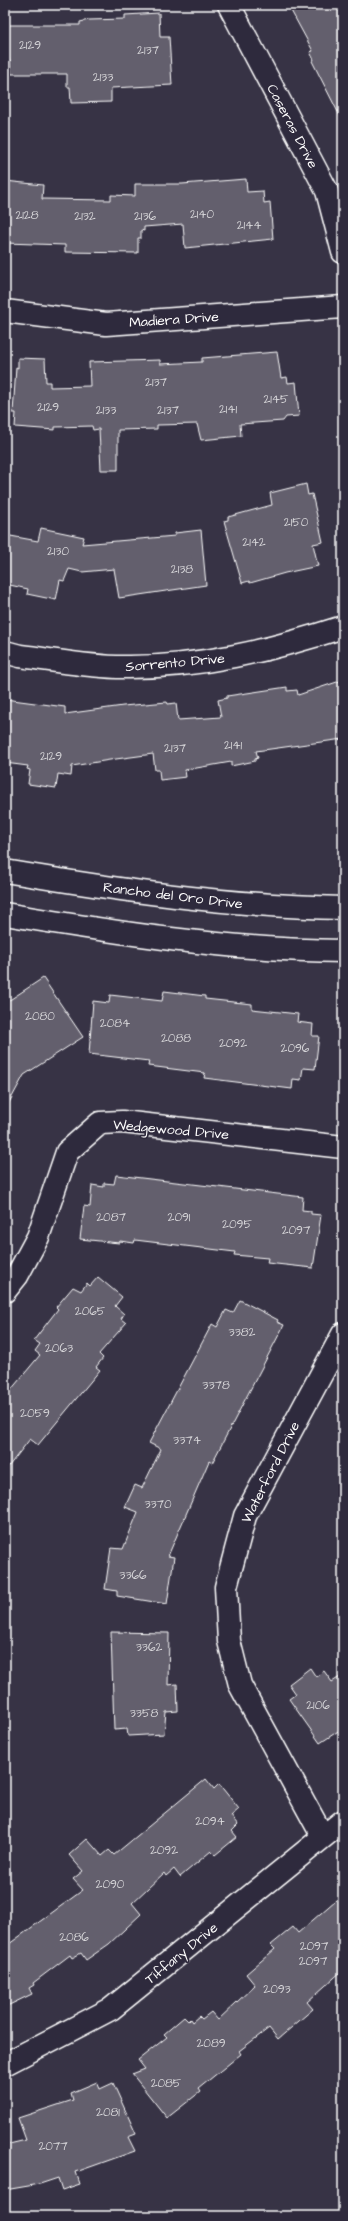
<svg xmlns="http://www.w3.org/2000/svg" width="348" height="2221" font-family="'Architects Daughter',sans-serif">
	<rect width="100%" height="100%" fill="#373345"/>
	<filter id="ink" filterUnits="userSpaceOnUse"><feTurbulence type="fractalNoise" baseFrequency=".025" numOctaves="2"/><feDisplacementMap in="SourceGraphic" scale="8" xChannelSelector="R" yChannelSelector="G"/><feConvolveMatrix kernelMatrix="1 2 1 2 8 2 1 2 1" color-interpolation-filters="sRGB"/></filter>
	<g filter="url(#ink)">
		<path fill="#635f6d" stroke="#fff" d="M288 5H343V122L312 61 314 60 310 52 313 51Z
			M159 13 160 37H169L172 85 111 88V102L71 103 70 87H67V74H11L10 60H7L6 25H80V22L89 20 125 19V15Z
			M246 179 247 192 263 191 264 203 270 202 273 239 185 248 183 224 144 227V231L141 230V238H138V253L65 252V245L5 243V181L43 185 42 199 111 200V195L135 196V184H182Z
			M277 352 281 378 287 377 288 383 296 382 299 416 286 417 283 421 240 424 241 436 201 440 197 424 157 425V429L118 430V470H101L99 429 93 430 92 426 55 427V430L15 427 16 413H13L16 367 18 368V358L45 359 46 382H50V387L90 386 89 362 160 360V364L202 362V358Z
			M306 484 308 495 312 494 323 542 313 544 318 566 285 573 250 583 249 581 242 583 224 521 228 520V517L272 505 270 493Z
			M41 528 84 537 82 544 175 536V533L201 530 206 585 119 598 114 569 82 572 69 569 64 581 60 580 56 600 27 594 28 589 5 584V535L38 541Z
			M343 680V739L256 751 258 758 255 759V761L231 766V762L185 770 186 777 160 780 159 770H155L153 754 116 759 72 766 71 776 58 774 56 788 28 784 30 770 27 769 28 766 5 763V699L65 707V714L123 706 167 702 168 704 176 703 178 720 221 717 218 700 227 698V696L287 687V691L297 690 298 695Z
			M43 978 83 1037 24 1075 5 1110V1003Z
			M164 991 205 996V999L252 1004V1009L298 1014 297 1022 313 1024 312 1036H319L315 1069 303 1068 301 1080 293 1079 292 1089 204 1078 205 1073 148 1066 149 1061 89 1054 93 1001 109 1003 110 995 162 1001Z
			M116 1175 303 1197 302 1210 311 1211V1214L321 1215 313 1268 267 1263 268 1258 234 1255 235 1252 135 1240 134 1243 120 1241 119 1243 80 1239 84 1206 90 1207 92 1185 104 1187V1183L114 1184Z
			M98 1277 122 1297 115 1306 124 1314 121 1319 126 1323 99 1354 103 1358 96 1367 100 1370 38 1445 30 1439 5 1471V1397L40 1355 35 1351 40 1344 34 1340 58 1309 56 1307 73 1287 81 1291 87 1283 90 1286Z
			M240 1300 278 1320 277 1322 284 1325 212 1463 209 1461 168 1556 174 1557 167 1604 117 1596V1591L105 1589 111 1548 123 1549 138 1512 125 1507 135 1485 142 1488 161 1449 149 1443 212 1324 217 1327 226 1310 233 1313Z
			M111 1632 169 1633 168 1685 177 1684 178 1711 166 1712 164 1734 128 1736 127 1729 114 1730Z
			M310 1668 316 1677 324 1671 332 1682 343 1675V1728L320 1743 289 1699 296 1694 289 1684Z
			M206 1779 214 1789 219 1784 239 1809 231 1816 238 1825 232 1831 237 1837 215 1855 211 1851 180 1877 174 1869 166 1876 164 1873 132 1903 141 1914 109 1944 86 1960 81 1953 72 1958 70 1955 33 1983 34 1985 29 1988 32 1994 5 2007V1947L83 1890 73 1879 83 1871 69 1855 87 1839 102 1856 109 1850 114 1855Z
			M343 1894V1970L307 2002 313 2009 278 2039 269 2028 239 2051 241 2054 198 2089 200 2092 167 2118 132 2074 145 2069 138 2060 167 2037 164 2034 184 2017 188 2021 190 2019 192 2022 199 2016 202 2019 211 2012 218 2020 255 1985 246 1974 275 1949 271 1945 293 1927 298 1933Z
			M97 2082 100 2089 113 2083 136 2134 128 2137 135 2151 76 2172 80 2184 62 2190 58 2178 40 2184 5 2190V2145L26 2140 18 2118 73 2100 71 2093Z"/>
		<g fill="none" stroke-linecap="round" stroke-linejoin="round">
			<defs>
				<path id="minor" d="M229 5 327 191 343 252
					M5 311 106 324 343 307
					M5 652 20 656C54 660 89 667 123 667 198 668 272 650 343 627
					M5 1291 17 1276 38 1237 67 1152 100 1123 122 1122 343 1147
					M323 1837 240 1685 229 1641 226 1587 245 1516 343 1334
					M5 2064 111 2009 343 1821"/>
				<path id="major" d="M5 871C117 890 229 906 343 908
					M5 914C117 933 229 950 343 951"/>
			</defs>
			<use href="#minor" stroke="#fff" stroke-width="25"/>
			<use href="#major" stroke="#fff" stroke-width="25"/>
			<use href="#minor" stroke="#2f2a3d" stroke-width="22"/>
			<use href="#major" stroke="#2f2a3d" stroke-width="22"/>
		</g>
	</g>
	<g text-anchor="middle" stroke-width="3.5" stroke-linejoin="round" paint-order="stroke">
		<g font-size="12" fill="#d8d7da">
			<text x="30" y="49">2129</text>
			<text x="148" y="54">2137</text>
			<text x="103" y="81">2133</text>
			<text x="202" y="218">2140</text>
			<text x="27" y="219">2128</text>
			<text x="85" y="220">2132</text>
			<text x="145" y="220">2136</text>
			<text x="249" y="229">2144</text>
			<text x="156" y="386">2137</text>
			<text x="276" y="403">2145</text>
			<text x="48" y="411">2129</text>
			<text x="228" y="413">2141</text>
			<text x="106" y="414">2133</text>
			<text x="168" y="414">2137</text>
			<text x="296" y="526">2150</text>
			<text x="254" y="546">2142</text>
			<text x="58" y="555">2130</text>
			<text x="182" y="573">2138</text>
			<text x="233" y="749">2141</text>
			<text x="175" y="752">2137</text>
			<text x="51" y="760">2129</text>
			<text x="40" y="1020">2080</text>
			<text x="115" y="1027">2084</text>
			<text x="176" y="1042">2088</text>
			<text x="233" y="1047">2092</text>
			<text x="295" y="1052">2096</text>
			<text x="111" y="1221">2087</text>
			<text x="179" y="1221">2091</text>
			<text x="237" y="1228">2095</text>
			<text x="296" y="1234">2097</text>
			<text x="90" y="1315">2065</text>
			<text x="242" y="1336">3382</text>
			<text x="59" y="1352">2063</text>
			<text x="216" y="1389">3378</text>
			<text x="35" y="1417">2059</text>
			<text x="187" y="1444">3374</text>
			<text x="158" y="1508">3370</text>
			<text x="133" y="1579">3366</text>
			<text x="149" y="1651">3362</text>
			<text x="318" y="1709">2106</text>
			<text x="144" y="1717">3358</text>
			<text x="210" y="1825">2094</text>
			<text x="164" y="1854">2092</text>
			<text x="110" y="1888">2090</text>
			<text x="74" y="1941">2086</text>
			<text x="314" y="1950">2097</text>
			<text x="313" y="1965">2097</text>
			<text x="277" y="1993">2093</text>
			<text x="211" y="2047">2089</text>
			<text x="166" y="2087">2085</text>
			<text x="108" y="2116">2081</text>
			<text x="53" y="2150">2077</text>
		</g>
		<g font-size="14" fill="#fff" stroke="#2f2a3d">
			<text transform="translate(293 126) rotate(62)" y="5">Caseras Drive</text>
			<text transform="translate(174 319) rotate(-4)" y="5">Madiera Drive</text>
			<text transform="translate(175 662) rotate(-5)" y="5">Sorrento Drive</text>
			<text transform="translate(173 895) rotate(7)" y="5">Rancho del Oro Drive</text>
			<text transform="translate(171 1129) rotate(5)" y="5">Wedgewood Drive</text>
			<text transform="translate(270 1472) rotate(-63)" y="5">Waterford Drive</text>
			<text transform="translate(181 1953) rotate(-39)" y="5">Tiffany Drive</text>
		</g>
	</g>
	<rect width="348" height="2221" fill="none" stroke="#2f2a3d" stroke-width="20"/>
	<rect x="10" y="10" width="328" height="2201" fill="none" stroke="#fff" stroke-width="1.5" filter="url(#ink)"/>
</svg>
